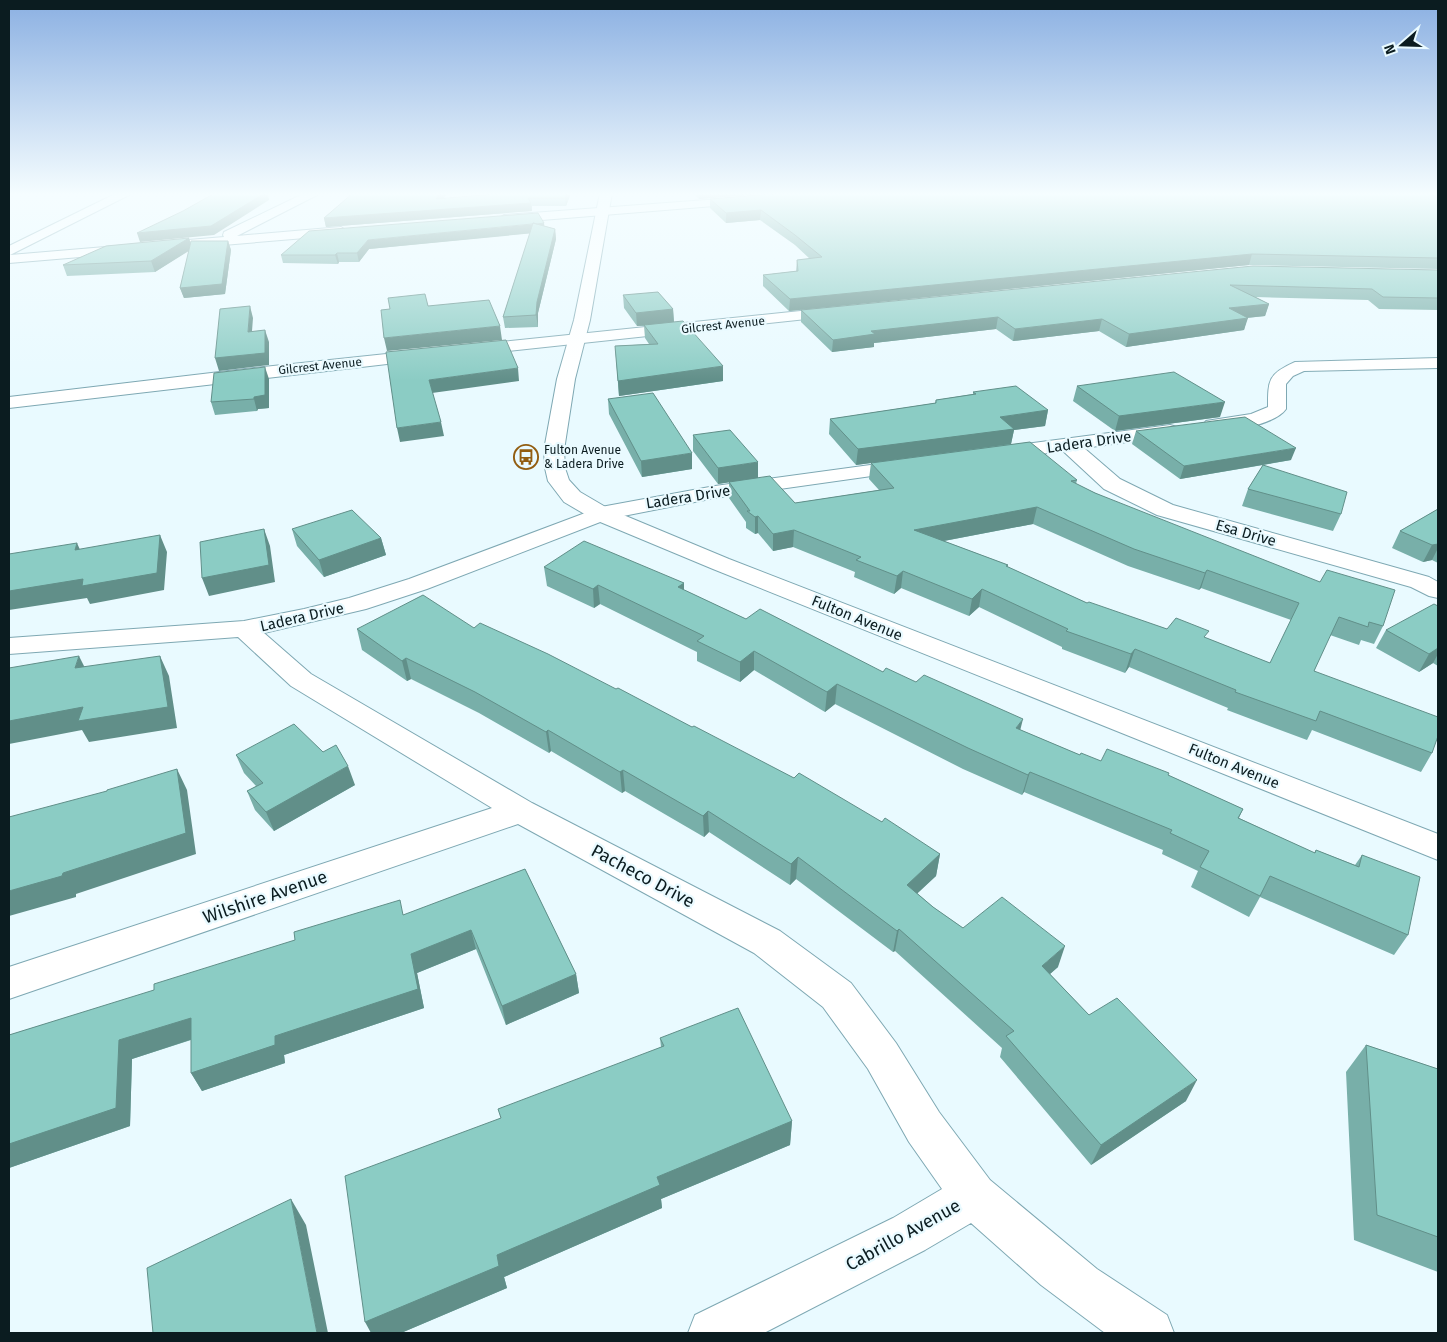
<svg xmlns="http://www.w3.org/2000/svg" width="1447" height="1342" font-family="'Fira Sans',sans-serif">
	<rect width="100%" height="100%" fill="#e9faff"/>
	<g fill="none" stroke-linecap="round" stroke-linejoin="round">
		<defs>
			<path id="street" d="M117 193H133L10 255 224 237 223 235 224 232 305 193H321L237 236 341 227 347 231 341 235 9 263V246Z
				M747 197 751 199 753 201 751 203 504 223 498 219 504 215Z
				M839 307 844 309 847 312 844 315 471 355 465 354 463 350 465 346 471 345Z
				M424 350 430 351 432 355 430 359 9 408V397L245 369Z
				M1438 358V368L1304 371 1293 376 1286 384V409C1275 425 1225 434 1206 429L1203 425 1206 421 1251 414 1268 407C1268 380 1268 374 1295 362Z
				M1170 425 1177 427 1180 431 1177 435 1084 448 1120 479 1173 505 1429 577 1438 582V598L1429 596 1411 587 1157 515 1104 489 1063 451 1002 459 995 457 992 453 995 449 1002 447Z
				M907 460 914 462 917 466 914 470 715 498 608 519 427 589 366 609 264 633 311 674 532 803 780 931 851 983 896 1043 939 1112 990 1180 1097 1269 1167 1315 1174 1333H1105L1041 1285 971 1223 925 1250 764 1333H688L695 1315 893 1218 942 1189 909 1142 868 1069 823 1007 754 953 518 824 9 999V967L492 808 291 686 238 637 9 654V638L244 621 304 609 349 598 409 579 601 507 715 486Z"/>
			<path id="secondary" d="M600 193H612L590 320 575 379 564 450 565 468 569 480 580 492 609 509 729 559 1438 834V860L713 569 593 519 564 502 548 481 545 468 544 450 557 379 574 320Z"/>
		</defs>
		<use href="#street" stroke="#7ea8b3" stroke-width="2"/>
		<use href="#secondary" stroke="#7ea8b3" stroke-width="2"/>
		<use href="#street" fill="#fff" fill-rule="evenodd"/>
		<use href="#secondary" fill="#fff" fill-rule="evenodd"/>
	</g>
	<path fill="#78afa9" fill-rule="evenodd" d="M353 193H447L444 198 571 193 566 206H532V211L326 227 324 218Z
		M693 193H770L699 199Z
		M784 193H1438V269L1249 265 789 311 763 286V275L796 271 797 260 810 259 795 245 760 220 726 223 710 208V199Z
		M545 226 555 229 556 239 538 313V327L505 328 503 317 530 233 369 249 359 262H339L338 264 283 263 281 255Z
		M189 238 191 244 228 241 231 250 225 294 184 298 180 288 189 250 155 272 67 276 63 265Z
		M1438 270V310L1379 309 1368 300 1256 297 1269 304 1265 316 1247 318 1244 330 1126 347 1099 331 1013 341 996 329 874 343V347L832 352 801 322V310Z
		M623 295 673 309 674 322 723 381 619 396 615 346 649 344 645 338 644 326H637L624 308Z
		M269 379V408L258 409 257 411 215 415 211 402Z
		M1077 386 1220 417 1115 431 1073 401Z
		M973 392 1048 410 1045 426 1014 430 1011 444 1077 480 1076 484 1383 626 1374 644 1361 640 1359 645 1330 635 1314 671 1432 753 1421 772 1312 730 1307 740 1227 710 1228 708 1129 667 1125 673 1062 649V647L979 607 969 616 901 588 894 594 854 577 855 572 793 547 773 551 758 533 755 534 746 528V522L729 498V482L718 484 693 451V435L758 478 795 503 879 490 869 479 871 463 856 465 829 434 830 419 935 403 936 400 973 394ZM1033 524 1128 566 1199 590 1201 588 1291 620 1270 663 1206 638 1167 629 1087 603 1008 567V565L944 541Z
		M608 399 692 469 642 477 609 414Z
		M1136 431 1291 460 1263 465 1341 514 1333 531 1242 506 1248 489 1263 465 1180 479 1132 444Z
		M1438 509V563L1432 560 1423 562 1392 548 1400 531Z
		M292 529 381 538 386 555 324 577 297 546Z
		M544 567 684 583V590L746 619 883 672 1080 755 1101 761 1168 775 1243 809 1239 818 1314 853 1316 850 1355 865 1362 855 1408 935 1394 955 1260 897 1249 917 1191 887 1198 871 1162 854 1163 850 1024 792 1022 795 963 769 835 704 825 712 754 670 740 682 697 661V652L600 604 594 608 547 586Z
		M1438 606V666L1433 663 1419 672 1376 648 1386 630Z
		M474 628 692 727 882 822 940 854 936 876 917 893 933 907 963 928 1058 967 1050 974 1089 1015 1186 1101 1091 1165 1000 1057 1002 1048 895 951 893 952 796 879 790 885 709 832 704 837 625 791 622 793 551 751 549 753 479 713 411 679 407 681 362 650 357 629Z
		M236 755 355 785 274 831 255 810 247 791 256 786 244 773Z
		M525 869 576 974 579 993 506 1025 476 949 417 973 424 1008 284 1055 285 1063 202 1091 191 1073V1040L132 1059 130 1126 9 1168V1035L405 915Z
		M660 1038 792 1121 790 1145 661 1199 662 1208 504 1277 507 1288 401 1333 501 1118 661 1047Z
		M1366 1045 1438 1069V1272L1354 1240 1346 1072Z"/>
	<path fill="#618f89" d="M265 193H268L269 200 214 235 140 242 137 233Z
		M440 193H447L438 207 436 199Z
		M567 193H571L566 206 565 198Z
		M699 193H770L699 199Z
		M531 203 532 211 326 227 324 218Z
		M761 210 760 220 726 223V213Z
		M544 223 545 232 369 249 359 262 357 253 368 240Z
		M555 229 556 239 538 313V327L536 315 537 302Z
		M189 238 192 249 155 272 151 261Z
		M228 241 231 250 225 294 184 298 180 288Z
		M337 253 339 262 338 264 335 255Z
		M1252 254 1249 265 789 311 790 299Z
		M1269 304 1265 316 1225 320 1229 308Z
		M250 306 253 318 251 344 248 332Z
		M673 309 674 323 637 326 636 313Z
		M998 317 996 329 874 343V347L832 352 833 340 871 331Z
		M1248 318 1244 330 1126 347 1129 334Z
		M1102 319 1099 331 1013 341 1015 329Z
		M500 326 502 340 387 351 384 338Z
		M265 330 269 342V365L219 371 215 358Z
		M723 366V381L619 396 618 381Z
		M265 367 269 379V408L258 409 257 411 254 399V397Z
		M518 368 519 381 432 393 429 380Z
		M1225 402 1220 417 1115 431 1119 416Z
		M1048 410 1045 426 1014 430 1011 444 856 465 858 449 1000 417Z
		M441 422 444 436 400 442 397 428Z
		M1296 448 1291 460 1180 479 1184 466Z
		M692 453V469L642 477 641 461Z
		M758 462V478L718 484V468Z
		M1037 507 1033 524 912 547 914 530Z
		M758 516V533L755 534V517Z
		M264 529 270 546 275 582 209 596 202 578Z
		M794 530 793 547 773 551V534Z
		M160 535 167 552 164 590 90 604 87 598 9 610V591Z
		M381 538 386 555 324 577 319 560Z
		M77 543 85 561 75 550Z
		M1438 544V548L1432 560 1423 562 1432 545Z
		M1207 570 1201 588 1199 590 1205 573Z
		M903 571 901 588 894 594 897 576Z
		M684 583V602L678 587Z
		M598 585 600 604 594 608 593 589Z
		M982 589 979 607 969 616 972 599Z
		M1438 648V654L1433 663 1419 672 1429 654Z
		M1135 649 1129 667 1125 673 1131 654Z
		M754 651V670L740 682V662Z
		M79 656 89 676 75 668Z
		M160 656 169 676 177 728 89 742 82 730 9 744V721Z
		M406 658 411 679 407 681 402 661Z
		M837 684 835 704 825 712 827 692Z
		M1023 719 1018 739 1016 728Z
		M548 730 551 751 549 753 546 732Z
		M348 766 355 785 274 831 266 812Z
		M177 769 187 790 196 854 76 894V897L9 916V891L63 873Z
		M623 770 625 791 622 793 620 772Z
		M1030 772 1024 792 1022 795 1028 775Z
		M708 811 709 832 704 837 703 816Z
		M940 854 936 876 904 906 907 885Z
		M798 857 796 879 790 885 791 864Z
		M899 929 895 951 893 952 897 931Z
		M471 930 476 949 417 973 424 1008 284 1055 285 1063 202 1091 191 1073 275 1036 411 954Z
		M1065 946 1058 967 1035 987 1042 966Z
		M576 974 579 993 506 1025 502 1006Z
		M191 1018 202 1036 132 1059 130 1126 9 1168V1144L119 1040Z
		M1197 1080 1186 1101 1091 1165 1101 1145Z
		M792 1121 790 1145 661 1199 662 1208 504 1277 507 1288 401 1333H371L365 1322 497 1255 657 1177Z
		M291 1199 306 1225 328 1333H317Z"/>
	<path fill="#8bccc4" stroke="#618f89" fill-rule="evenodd" d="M215 193H265L211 226 137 233 183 211Z
		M353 193H440L436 199 506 193H567L565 198H528L531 203 324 218Z
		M784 193H1426L1438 198V258L1252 254 790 299 763 275 798 271 797 260 822 257 795 235 761 210 726 213 710 199Z
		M538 213 544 223 537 224 533 223 532 224 368 240 357 253H337L335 255H281L309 231Z
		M533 223 555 229 537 302 536 315 503 317Z
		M189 238 151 261 63 265 106 246Z
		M191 241H228L222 284 180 288Z
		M1253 266 1438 270V298L1383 297 1372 289 1230 285 1269 304 1229 308 1248 318 1129 334 1102 319 1015 329 998 317 871 331 875 334 833 340 801 310Z
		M658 292 673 309 636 313 623 295Z
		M425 294 428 306 489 300 500 326 384 338 381 310 390 309 388 298Z
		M250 306 248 332 265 330V353L215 358 220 309Z
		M683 321 723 366 618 381 615 346 658 344 644 325Z
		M506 340 518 368 429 380 441 422 397 428 386 352Z
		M265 367V395L254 397V399L211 402 214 373Z
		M1174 372 1225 402 1119 416 1077 386Z
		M1016 386 1048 410 1000 417 1014 429 858 449 830 419 936 403V400L976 394 973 392Z
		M653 393 692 453 641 461 608 399Z
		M1245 417 1296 448 1184 466 1136 431Z
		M730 430 758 462 718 468 693 435Z
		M1030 442 1077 480 1071 481 1095 493 1320 582 1327 570 1395 590 1383 626 1369 622 1368 627 1339 617 1314 671 1438 717V736L1432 753 1320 711 1316 721 1235 692 1236 690 1135 649 1131 654 1066 631 1068 629 982 589 972 599 903 571 897 576 856 560 861 557 794 530 773 534 758 516 755 517 747 511H750L729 482 770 476 795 503 894 488 871 463ZM1037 507 1134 549 1205 573 1207 570 1299 603 1270 663 1204 637 1209 631 1176 618 1167 629 1089 602 1087 603 1006 566 1008 565 914 530Z
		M1263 465 1347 492 1341 514 1248 489Z
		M1438 509V544L1432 545 1400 531Z
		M352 510 381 538 319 560 292 529Z
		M264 529 269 565 202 578 200 542Z
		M160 535 157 573 82 586 83 579 9 591V554L77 543 75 550Z
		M584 541 684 583 678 587 746 619 760 609 883 672 886 668 916 682 924 675 1023 719 1016 728 1080 755 1081 753 1101 761 1107 749 1169 773 1168 775 1243 809 1238 818 1315 853 1316 850 1359 867 1362 855 1420 877 1408 935 1270 876 1260 896 1200 867 1209 851 1170 833 1172 830 1030 772 1028 775 968 748 837 684 827 692 754 651 740 662 697 641 704 636 598 585 593 589 544 567Z
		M423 595 474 628 480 623 548 654 616 689 618 688 692 727 694 726 794 778 799 773 882 822 885 818 940 854 907 885 933 907 963 928 1002 897 1065 946 1042 966 1089 1015 1117 998 1197 1080 1101 1145 1006 1036 1014 1031 899 929 897 931 798 857 791 864 708 811 703 816 623 770 620 772 548 730 546 732 475 692 406 658 402 661 357 629Z
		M1434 604 1438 606V648L1429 654 1386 630Z
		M79 656 75 668 160 656 168 707 78 721 83 707 9 721V668Z
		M294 724 323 752 336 745 348 766 266 812 247 791 263 783 236 755Z
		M177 769 186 833 63 873 62 876 9 891V817L107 791V790Z
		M525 869 576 974 502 1006 471 930 411 954 418 989 275 1036V1045L191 1073V1018L119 1040 116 1108 9 1144V1035L154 990V984L295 940 294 932 400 900 403 915Z
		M738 1008 792 1121 657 1177 660 1185 497 1255 499 1266 365 1322 345 1176 501 1118 498 1109 664 1046 660 1038Z
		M1366 1045 1438 1069V1237L1377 1215Z
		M291 1199 317 1333H153L147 1268Z"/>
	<linearGradient id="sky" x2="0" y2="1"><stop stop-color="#8bb0e2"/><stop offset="0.51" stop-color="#f5fdff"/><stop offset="1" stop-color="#f5fdff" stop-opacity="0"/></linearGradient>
	<rect width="1447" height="381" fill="url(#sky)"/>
	<defs>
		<symbol id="bus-ring" viewBox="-11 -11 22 22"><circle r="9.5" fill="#e9faff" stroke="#925d11" stroke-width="1.5"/><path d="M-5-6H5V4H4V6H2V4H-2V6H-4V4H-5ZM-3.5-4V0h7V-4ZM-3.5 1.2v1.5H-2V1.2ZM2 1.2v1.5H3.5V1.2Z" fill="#925d11"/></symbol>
	</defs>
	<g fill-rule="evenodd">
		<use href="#bus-ring" x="512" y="443" width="28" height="28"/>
	</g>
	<g text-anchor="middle" stroke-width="4.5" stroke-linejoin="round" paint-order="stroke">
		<g font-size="12" fill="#0b1c20" stroke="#e9faff">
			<text transform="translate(723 325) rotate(-6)" y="4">Gilcrest Avenue</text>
			<text transform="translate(320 366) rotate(-6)" y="4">Gilcrest Avenue</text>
		</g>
		<g font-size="12" fill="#0b1c20" stroke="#e9faff" text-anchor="start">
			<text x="544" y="454">Fulton Avenue<tspan x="544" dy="14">&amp; Ladera Drive</tspan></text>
		</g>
		<g font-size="15" fill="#0b1c20" stroke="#e9faff">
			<text transform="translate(1089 442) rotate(-8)" y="5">Ladera Drive</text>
			<text transform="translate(688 497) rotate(-9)" y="5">Ladera Drive</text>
			<text transform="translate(1246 533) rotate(16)" y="5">Esa Drive</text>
			<text transform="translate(302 617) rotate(-13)" y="5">Ladera Drive</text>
			<text transform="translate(857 618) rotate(22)" y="5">Fulton Avenue</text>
			<text transform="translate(1234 766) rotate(22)" y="5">Fulton Avenue</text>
		</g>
		<g font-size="18" fill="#0b1c20" stroke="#e9faff">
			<text transform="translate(643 876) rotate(28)" y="6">Pacheco Drive</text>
			<text transform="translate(265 897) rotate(-19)" y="6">Wilshire Avenue</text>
			<text transform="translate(903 1235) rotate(-29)" y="6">Cabrillo Avenue</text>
		</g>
	</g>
	<rect width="1447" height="1342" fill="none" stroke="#0b1c20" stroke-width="20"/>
	<g transform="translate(1402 45) rotate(250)" stroke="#e9faff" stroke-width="4" paint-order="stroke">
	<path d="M0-4L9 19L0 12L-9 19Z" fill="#0b1c20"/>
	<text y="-8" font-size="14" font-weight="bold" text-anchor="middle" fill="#0b1c20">N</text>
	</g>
</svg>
